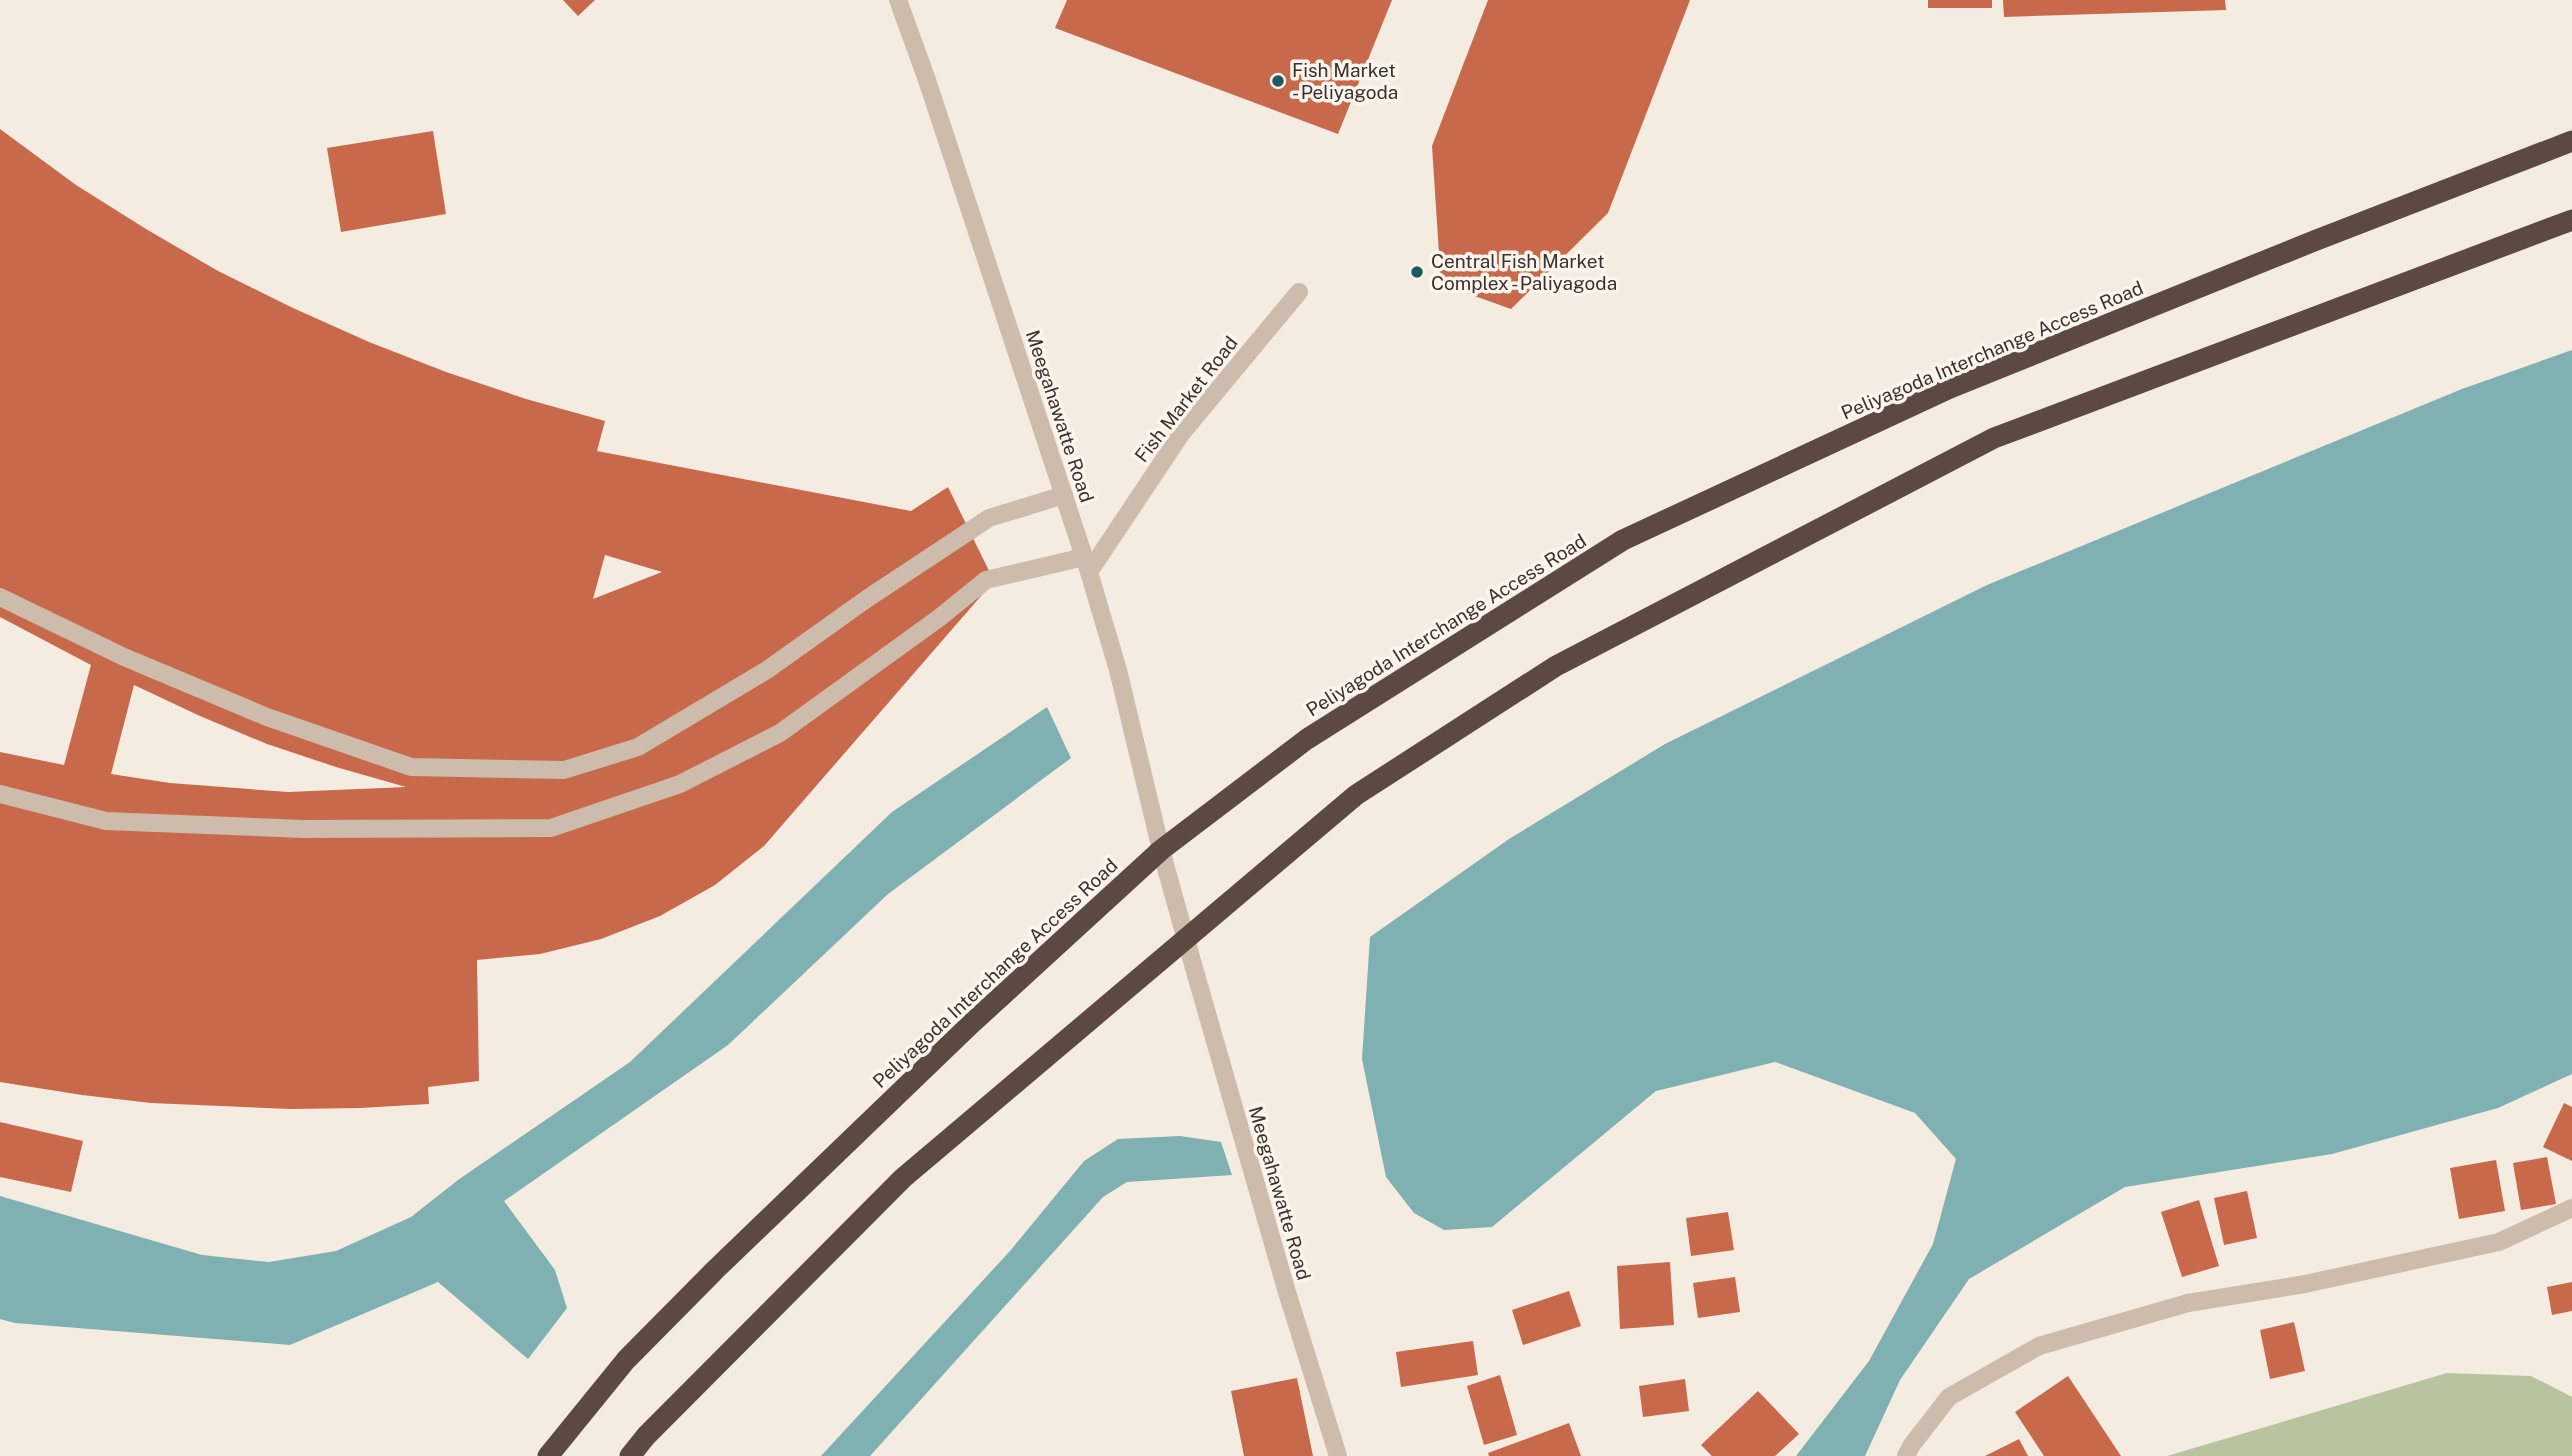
<svg xmlns="http://www.w3.org/2000/svg" width="2572" height="1456" font-family="'Public Sans',sans-serif">
	<rect width="100%" height="100%" fill="#f4ebe1"/>
	<path fill="#b8c4a0" d="M2447 1373 2531 1376 2572 1397V1456H2167Z"/>
	<path fill="#7fb0b2" d="M2572 350V1074L2498 1108 2332 1154 2125 1187 1969 1279 1900 1380 1865 1456H1796L1869 1361 1933 1244 1956 1159 1915 1113 1775 1062 1656 1091 1492 1227 1444 1230 1414 1213 1386 1177 1362 1059 1370 937 1509 839 1665 744 1987 585 2462 389Z
		M1047 707 1071 758 888 894 728 1045 504 1201 555 1270 567 1308 528 1359 438 1282 290 1345 15 1323 0 1319V1196L202 1255 269 1262 336 1251 411 1217 458 1180 630 1062 892 812Z
		M1180 1136 1221 1142 1232 1175 1127 1182 1103 1197 870 1456H821L1010 1251 1084 1161 1118 1139Z"/>
	<path fill="#c8694b" fill-rule="evenodd" d="M563 0H595L578 16Z
		M1067 0H1392L1338 134 1055 28Z
		M1488 0H1690L1608 213 1511 309 1441 284 1432 146Z
		M1928 0H1992V8H1928Z
		M2003 0H2225L2226 10 2004 17Z
		M0 129 76 185 146 229 218 271 293 308 369 342 446 372 526 399 605 421 597 451 911 511 948 487 994 581 764 846 715 885 660 916 601 939 540 954 477 960 479 1081 428 1087 429 1104 360 1108 290 1109 151 1103 82 1095 0 1082V752L64 765 91 665 0 617ZM605 555 662 572 593 599ZM134 685 200 716 267 744 336 767 406 787 288 792 170 783 111 774Z
		M433 131 446 214 341 232 327 148Z
		M2564 1103 2572 1107V1161L2543 1147Z
		M0 1122 83 1141 71 1192 0 1177Z
		M2547 1157 2556 1204 2521 1210 2513 1163Z
		M2496 1160 2505 1211 2459 1219 2450 1168Z
		M2247 1191 2257 1238 2224 1245 2214 1198Z
		M2199 1200 2219 1266 2182 1277 2161 1212Z
		M1728 1212 1734 1250 1691 1256 1686 1218Z
		M1670 1262 1674 1325 1620 1329 1617 1266Z
		M1735 1277 1740 1312 1698 1318 1693 1283Z
		M2572 1282V1311L2552 1315 2547 1287Z
		M1569 1291 1581 1326 1523 1345 1512 1310Z
		M2294 1322 2305 1371 2270 1379 2260 1330Z
		M1473 1341 1478 1375 1401 1387 1396 1352Z
		M1500 1375 1517 1435 1484 1445 1467 1386Z
		M2068 1376 2121 1456H2044L2015 1412Z
		M1297 1378 1313 1456H1244L1231 1391Z
		M1685 1379 1689 1411 1643 1417 1639 1386Z
		M1758 1391 1799 1434 1775 1456H1712L1701 1445Z
		M1569 1423 1581 1456H1489L1488 1453Z
		M2019 1439 2028 1456H1985Z"/>
	<g fill="none" stroke-linecap="round" stroke-linejoin="round">
		<path stroke="#cdbbac" stroke-width="18" d="M1089 572 1181 434 1299 292
			M0 597 124 657 267 717 411 767 564 770 638 747 767 670 868 598 989 518 1064 495
			M0 794 106 821 303 829 551 828 680 784 780 733 939 618 986 580 1084 557"/>
		<path stroke="#cdbbac" stroke-width="18" d="M898 0 927 80 1089 572 1118 670 1161 850 1186 940 1286 1289 1338 1456
			M1906 1456 1911 1446 1949 1397 2039 1346 2188 1303 2305 1284 2499 1242 2572 1208"/>
		<path stroke="#5c4a42" stroke-width="21" d="M548 1456 626 1360 715 1270 972 1023 1161 850 1307 739 1623 540 1950 388 2314 241 2572 141
			M630 1456 646 1436 903 1178 1356 795 1556 666 1994 438 2572 220"/>
	</g>
	<g fill="#1f5a5e" stroke="#fbf5ee" stroke-width="2.5">
		<circle cx="1278" cy="81" r="7"/>
		<circle cx="1417" cy="272" r="7"/>
	</g>
	<g text-anchor="middle" stroke-width="7" stroke-linejoin="round" paint-order="stroke">
		<g font-size="19" fill="#3b302b" stroke="#fbf5ee" text-anchor="start">
			<text x="1292" y="77">Fish Market<tspan x="1292" dy="22">- Peliyagoda</tspan></text>
			<text x="1431" y="268">Central Fish Market<tspan x="1431" dy="22">Complex - Paliyagoda</tspan></text>
		</g>
		<g font-size="19" fill="#3b302b" stroke="#fbf5ee">
			<text transform="translate(1992 350) rotate(-23)" y="7">Peliyagoda Interchange Access Road</text>
			<text transform="translate(1186 399) rotate(-52)" y="7">Fish Market Road</text>
			<text transform="translate(1060 416) rotate(72)" y="7">Meegahawatte Road</text>
			<text transform="translate(1446 625) rotate(-32)" y="7">Peliyagoda Interchange Access Road</text>
			<text transform="translate(995 973) rotate(-43)" y="7">Peliyagoda Interchange Access Road</text>
			<text transform="translate(1280 1193) rotate(74)" y="7">Meegahawatte Road</text>
		</g>
	</g>
</svg>
